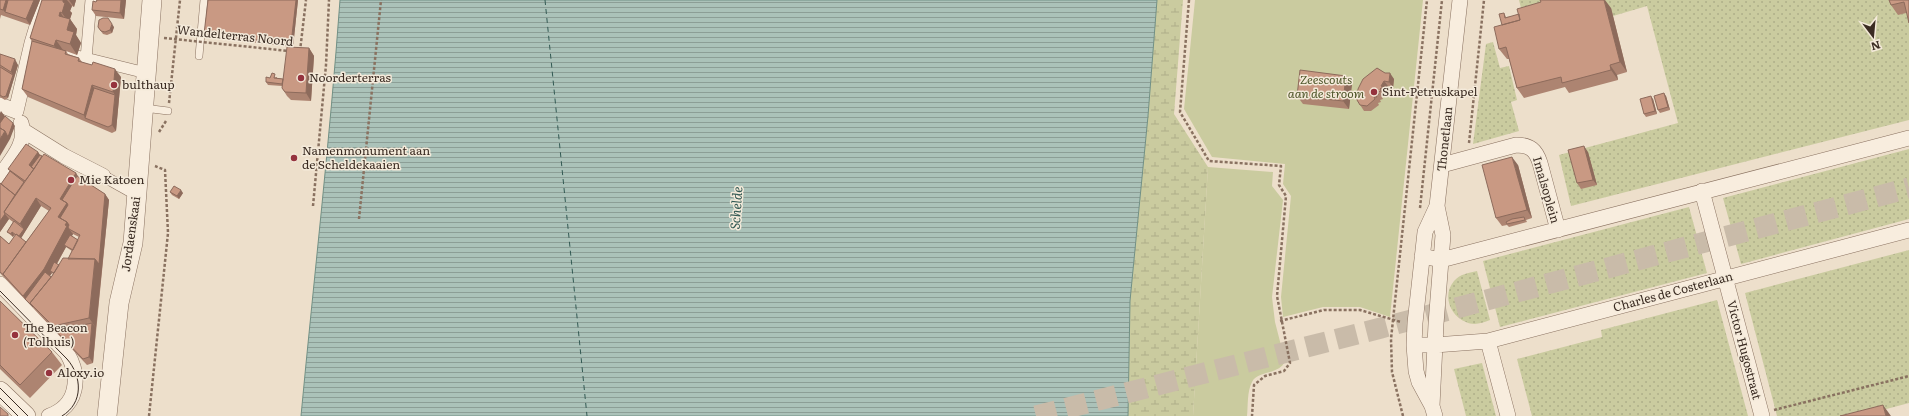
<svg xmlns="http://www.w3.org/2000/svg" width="1909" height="416" font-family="Literata,serif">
	<defs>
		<pattern id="grass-dots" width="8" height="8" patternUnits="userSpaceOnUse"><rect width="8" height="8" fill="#cacb9f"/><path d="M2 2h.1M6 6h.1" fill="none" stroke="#aeae89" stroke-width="1.8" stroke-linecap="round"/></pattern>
		<pattern id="wetland-marsh" width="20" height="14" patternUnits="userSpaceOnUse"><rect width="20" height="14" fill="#cacb9f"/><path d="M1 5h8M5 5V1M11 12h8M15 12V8" fill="none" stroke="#aeae89"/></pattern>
		<pattern id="water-rules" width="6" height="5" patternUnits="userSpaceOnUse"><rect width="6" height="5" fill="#abc2b9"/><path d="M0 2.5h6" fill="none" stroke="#8c9e96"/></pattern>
	</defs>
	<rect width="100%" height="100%" fill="#eddfcb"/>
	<path fill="url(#grass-dots)" d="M1519 0H1545L1523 16Z
		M1597 0H1909V120L1571 206 1559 155 1678 123 1647 6 1613 16 1610 8Z
		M1493 42 1500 68 1509 66 1517 100 1511 102 1519 131 1473 144 1486 44Z
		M1909 149V219L1741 264 1723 198Z
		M1689 207 1707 273 1500 327 1483 261Z
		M1909 250V403L1860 416H1777L1745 293Z
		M1477 271 1490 320C1482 323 1474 326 1466 322 1450 316 1442 295 1454 281 1460 274 1468 273 1477 271Z
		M1717 300 1748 416H1532L1517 359 1602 337 1601 330Z
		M1482 363 1496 416H1466L1454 369Z"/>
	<path fill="url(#wetland-marsh)" d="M1157 0H1183L1174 114 1208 167 1193 416H1128L1130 301 1148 116Z"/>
	<path fill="#cacb9f" d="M1195 0H1423L1390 317 1360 307H1323L1283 317 1281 297 1291 196 1283 184 1285 164 1212 157 1184 109Z
		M1208 167 1273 172 1272 186 1283 200 1272 297 1275 322 1285 361C1280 375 1258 370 1252 382 1247 391 1248 406 1247 416H1193Z"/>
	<path fill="url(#water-rules)" stroke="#719085" d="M340 0H1157L1148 116 1130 301 1128 416H301C314 277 330 139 340 0Z"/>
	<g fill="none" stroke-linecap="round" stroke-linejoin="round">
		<path stroke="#325953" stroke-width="1" stroke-dasharray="5 4" stroke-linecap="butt" d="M545 0 587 416"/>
		<path stroke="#c9bba9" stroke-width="21" stroke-dasharray="21 10" stroke-linecap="butt" d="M1036 416 1381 328 1909 188"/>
		<defs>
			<path id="service" d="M199 56 204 0
				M144 108 168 111"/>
			<path id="pedestrian" d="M53 50 146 73
				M86 59 91 0
				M103 176 137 195"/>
			<path id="minor" d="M0 105 16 111
				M16 111 32 43 45 0
				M24 131 64 156 103 176
				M1442 165 1516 145C1530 145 1536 150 1540 163L1558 230
				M0 176C11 160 28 143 21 123
				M1702 191 1762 416
				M1422 256 1441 260 1909 138
				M0 284 67 353C81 377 78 406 49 416
				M1488 341 1508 416
				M1414 345H1435L1488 341 1909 230
				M1432 406 1436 324 1443 235 1437 206
				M1435 416 1432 406 1419 382 1416 371 1414 345 1415 323 1425 232 1437 206 1460 0"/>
			<path id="tertiary" d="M0 391 26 416
				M107 416 119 303 133 243 152 0"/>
		</defs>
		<use href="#service" stroke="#897160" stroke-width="8"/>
		<use href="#pedestrian" stroke="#897160" stroke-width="12"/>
		<use href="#minor" stroke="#897160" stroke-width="16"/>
		<use href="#tertiary" stroke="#897160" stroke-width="20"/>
		<path stroke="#897160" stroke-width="2.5" stroke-dasharray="3 2" stroke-linecap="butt" d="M1189 0 1180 112 1209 161 1281 166 1279 185 1286 196 1277 296 1290 363 1284 371 1265 376 1254 385 1252 416
			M300 51 306 0
			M169 103 180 0
			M159 132 166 121
			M1469 143 1484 0
			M313 206 326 65 329 0
			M1420 208 1442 0
			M359 219 381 0
			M1280 321 1324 310H1360L1401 322
			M1774 410 1909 376
			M149 416 168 233 165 170 155 166
			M1403 416 1392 372 1391 339 1427 0"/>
		<use href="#service" stroke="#f8edde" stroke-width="7"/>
		<use href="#pedestrian" stroke="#f8edde" stroke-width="11"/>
		<use href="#minor" stroke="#f8edde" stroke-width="15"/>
		<use href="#tertiary" stroke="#f8edde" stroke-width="19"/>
		<path stroke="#3a2b22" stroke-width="1" d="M0 291 67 359C82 376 84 403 62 416
			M0 388 28 416
			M0 398 18 416"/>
		<path stroke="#897160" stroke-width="2.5" stroke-dasharray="3 2" stroke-linecap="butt" d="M164 38 289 51"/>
	</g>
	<path fill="#ad8471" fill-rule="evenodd" d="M0 0H40L30 25 1 15 0 19Z
		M42 0H76L74 7 72 6 70 11 72 13 70 19 77 29 76 35 81 43 77 55 66 51 68 54 79 58 82 62 121 77 116 131 112 133 28 97 22 89 32 42 30 38Z
		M126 0 124 19 96 16 92 10 96 2Z
		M298 0 293 47 206 37 204 34Z
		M1909 0 1906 13 1898 15 1891 5Z
		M1611 8 1627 72 1617 75 1618 80 1569 93 1565 87 1524 98 1517 88 1509 59H1507L1499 49 1504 13 1506 17Z
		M98 27H114L112 33 107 35 103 34Z
		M309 48 314 56 311 101 291 100 287 96 282 88V86L268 85 266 82 270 78 277 77V78L283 79Z
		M0 54 18 65 8 98 5 100 0 97Z
		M1377 68 1394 79 1393 88 1388 86 1385 91 1387 93 1384 95 1385 96 1382 97 1383 99 1380 100 1381 102 1378 103 1379 105 1371 111H1364L1357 100Z
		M1352 84 1349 109 1303 104 1297 96Z
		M1666 96 1670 110 1660 113 1658 110Z
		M1653 99 1657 114 1646 117 1644 114Z
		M38 152 40 155 76 173 77 176 105 194 109 200 93 363 87 365 0 273V236L9 244 15 236 14 235 13 237 7 232 13 222 9 219 0 232V183L1 184 10 171 8 169ZM41 206 49 211 26 242 21 238ZM73 234 79 237 78 240 72 236ZM66 247 72 251 68 259 59 265 57 264ZM52 273 53 274 51 277 50 276Z
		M1588 152 1597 185 1581 189 1577 183Z
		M1518 165 1532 218 1526 220 1527 222 1509 227 1507 225 1502 226 1496 218Z
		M170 192 183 193 179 199 172 195Z
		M0 301 52 352 62 365 30 398 0 369Z"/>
	<path fill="#8d6b5c" d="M6 0H14L5 12 3 10Z
		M34 0H40L30 25 26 19Z
		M63 0H67L72 6 70 11 72 13 70 19 77 29 76 35 81 43 77 55 70 44 67 30 69 23 62 13 63 2Z
		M69 0H76L74 7Z
		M121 0H126L124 19 120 13Z
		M296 0H298L293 47 291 44Z
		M1604 0H1605L1611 8 1627 72 1620 62Z
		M60 12 67 22 59 16Z
		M112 24 114 27 112 33 110 30Z
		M56 40 63 50 61 56 54 46Z
		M309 48 314 56 311 101 306 93Z
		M15 59 18 65 8 98 6 96 13 75 11 72Z
		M1610 65 1617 75 1618 80 1611 70Z
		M115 69 121 77 116 131 112 125 115 95 113 92Z
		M1390 73 1394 79 1393 88 1389 82Z
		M1346 76 1352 84 1349 109 1343 101Z
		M1384 81 1388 86 1385 91 1381 86Z
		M92 85 98 93 85 118 84 115Z
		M1664 93 1666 96 1670 110 1668 107Z
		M1651 96 1653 99 1657 114 1655 111Z
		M1 111 7 119 0 129V113Z
		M13 123 15 126 10 139 0 156V139L5 131Z
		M1584 146 1588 152 1597 185 1593 180Z
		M38 152 42 158 33 170 29 165Z
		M1512 157 1518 165 1532 218 1527 210Z
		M76 173 81 181 72 211 65 222 58 217 60 199Z
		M181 190 183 193 179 199 177 196Z
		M105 194 109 200 96 328 89 318 95 259Z
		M36 198 41 206 20 240 18 237 24 229 20 224Z
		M5 214 9 219 0 232V221Z
		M67 222 73 230 69 229 73 234 66 246 64 245 66 247 52 272 50 271 52 273 49 277 25 299 23 296Z
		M12 232 14 235 13 237 11 234Z
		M92 323 96 328 93 363 89 357Z
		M1883 405 1891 416H1886Z"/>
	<path fill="#c99983" stroke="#8d6b5c" d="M0 0H6L3 10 0 9Z
		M8 0H34L26 19 5 12Z
		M42 0H63V2L65 3 62 13 60 12 59 16 70 19 67 30 74 32 70 44 56 40 54 46 30 38Z
		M97 0H121L120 13 92 10 93 1 96 2Z
		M208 0H296L291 44 204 34Z
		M1540 0H1604L1620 62 1610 65 1611 70 1562 83 1561 77 1517 88 1506 47 1499 49 1494 27 1520 20 1517 9 1541 2Z
		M1889 0H1909V23L1904 2 1891 5Z
		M1504 13 1505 18 1519 14 1520 20 1502 25 1499 14Z
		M103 18H108L112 24 110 30 105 32 101 31 98 27 99 20Z
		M32 41 66 51 65 54 79 58 78 61 92 65 93 62 115 69 113 92 92 85 84 115 22 89Z
		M287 47 309 48 306 93 285 92 282 88Z
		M0 54 15 59 11 72 0 65Z
		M0 67 13 75 6 96 3 97 0 95Z
		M1377 68 1385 73H1390L1389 82 1384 81 1381 86 1383 87 1380 89 1381 91 1378 92 1379 94 1376 95 1377 97H1374L1375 99 1367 106 1360 105 1357 100 1358 89 1363 79Z
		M1300 70 1346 76 1343 101 1297 96Z
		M272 73 275 74 274 78 283 79 282 84 266 82V77L270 78Z
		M94 88 115 95 112 125 108 127 85 118Z
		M1664 93 1668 107 1658 110 1654 96Z
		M1651 96 1655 111 1644 114 1640 99Z
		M5 116 13 123 8 137 5 131 0 128V123Z
		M0 128 5 131 0 139Z
		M26 144 38 152 29 165 34 169 25 181 8 169Z
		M1584 146 1593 180 1577 183 1568 150Z
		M44 154 76 173 60 199 67 203 58 217 67 222 65 225 67 226 44 269 23 296 3 274 51 208 36 198 20 224 4 212Z
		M40 155 42 156 34 169 31 167Z
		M1512 157 1527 210 1496 218 1482 165Z
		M10 171 24 182 15 195 1 184Z
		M77 176 105 194 99 264 95 259H68L80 235 69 229 68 227 69 225 67 222 60 218 68 205 67 203 62 200Z
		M0 183 15 195 4 212 5 214 0 221Z
		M174 186 181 190 177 196 170 192Z
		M1524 217 1525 220 1507 224 1506 222 1512 219Z
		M14 221 24 229 19 236 16 234V235L12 232 11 234 7 232Z
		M16 234 26 242 3 274 5 276 0 272V236L9 244Z
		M70 235 78 240 73 250 64 245Z
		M63 258 95 259 89 318 53 326 30 303 52 276Z
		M54 262 59 265 54 273 50 271Z
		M45 272 51 277 30 303 33 307 25 299Z
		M0 301 52 352 20 385 0 365Z
		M92 323 89 357 83 359 56 331Z
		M1883 405 1886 416H1840Z
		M0 407 8 414V416H0Z"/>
	<g fill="#95333e" stroke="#f4eada" stroke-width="1.5">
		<circle cx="301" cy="78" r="4"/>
		<circle cx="114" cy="85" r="4"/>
		<circle cx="1374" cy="92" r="4"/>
		<circle cx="294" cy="158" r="4"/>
		<circle cx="71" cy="180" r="4"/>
		<circle cx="15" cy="335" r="4"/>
		<circle cx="49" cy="373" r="4"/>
	</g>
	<g text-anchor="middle" stroke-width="3" stroke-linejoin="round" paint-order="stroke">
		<g font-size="12" fill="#3a2b22" stroke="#f4eada">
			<text transform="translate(235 36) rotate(6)" y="4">Wandelterras Noord</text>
			<text transform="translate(1445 139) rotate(-84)" y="4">Thonetlaan</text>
			<text transform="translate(1546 190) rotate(74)" y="4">Imalsoplein</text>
			<text transform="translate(131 234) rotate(-82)" y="4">Jordaenskaai</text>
			<text transform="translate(1673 292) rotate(-15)" y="4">Charles de Costerlaan</text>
			<text transform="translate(1744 350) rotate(75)" y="4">Victor Hugostraat</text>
		</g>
		<g font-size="12" fill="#3a2b22" stroke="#f4eada" text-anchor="start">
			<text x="309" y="82">Noorderterras</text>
			<text x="122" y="89">bulthaup</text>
			<text x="1382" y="96">Sint-Petruskapel</text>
			<text x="302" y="155">Namenmonument aan<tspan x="302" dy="14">de Scheldekaaien</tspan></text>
			<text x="79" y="184">Mie Katoen</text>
			<text x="23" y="332">The Beacon<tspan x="23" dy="14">(Tolhuis)</tspan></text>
			<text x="57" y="377">Aloxy.io</text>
		</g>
		<g font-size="12" font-style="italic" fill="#4f562a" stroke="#f4eada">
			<text x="1326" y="84">Zeescouts<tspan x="1326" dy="14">aan de stroom</tspan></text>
		</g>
		<g font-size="13" font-style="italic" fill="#325953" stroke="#f4eada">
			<text transform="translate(736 208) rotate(-86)" y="5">Schelde</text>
		</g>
	</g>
	<g transform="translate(1873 36) rotate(164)" stroke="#f4eada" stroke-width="3" paint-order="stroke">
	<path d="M0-3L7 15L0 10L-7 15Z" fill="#3a2b22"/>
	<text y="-6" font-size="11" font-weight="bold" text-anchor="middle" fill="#3a2b22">N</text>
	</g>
</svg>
